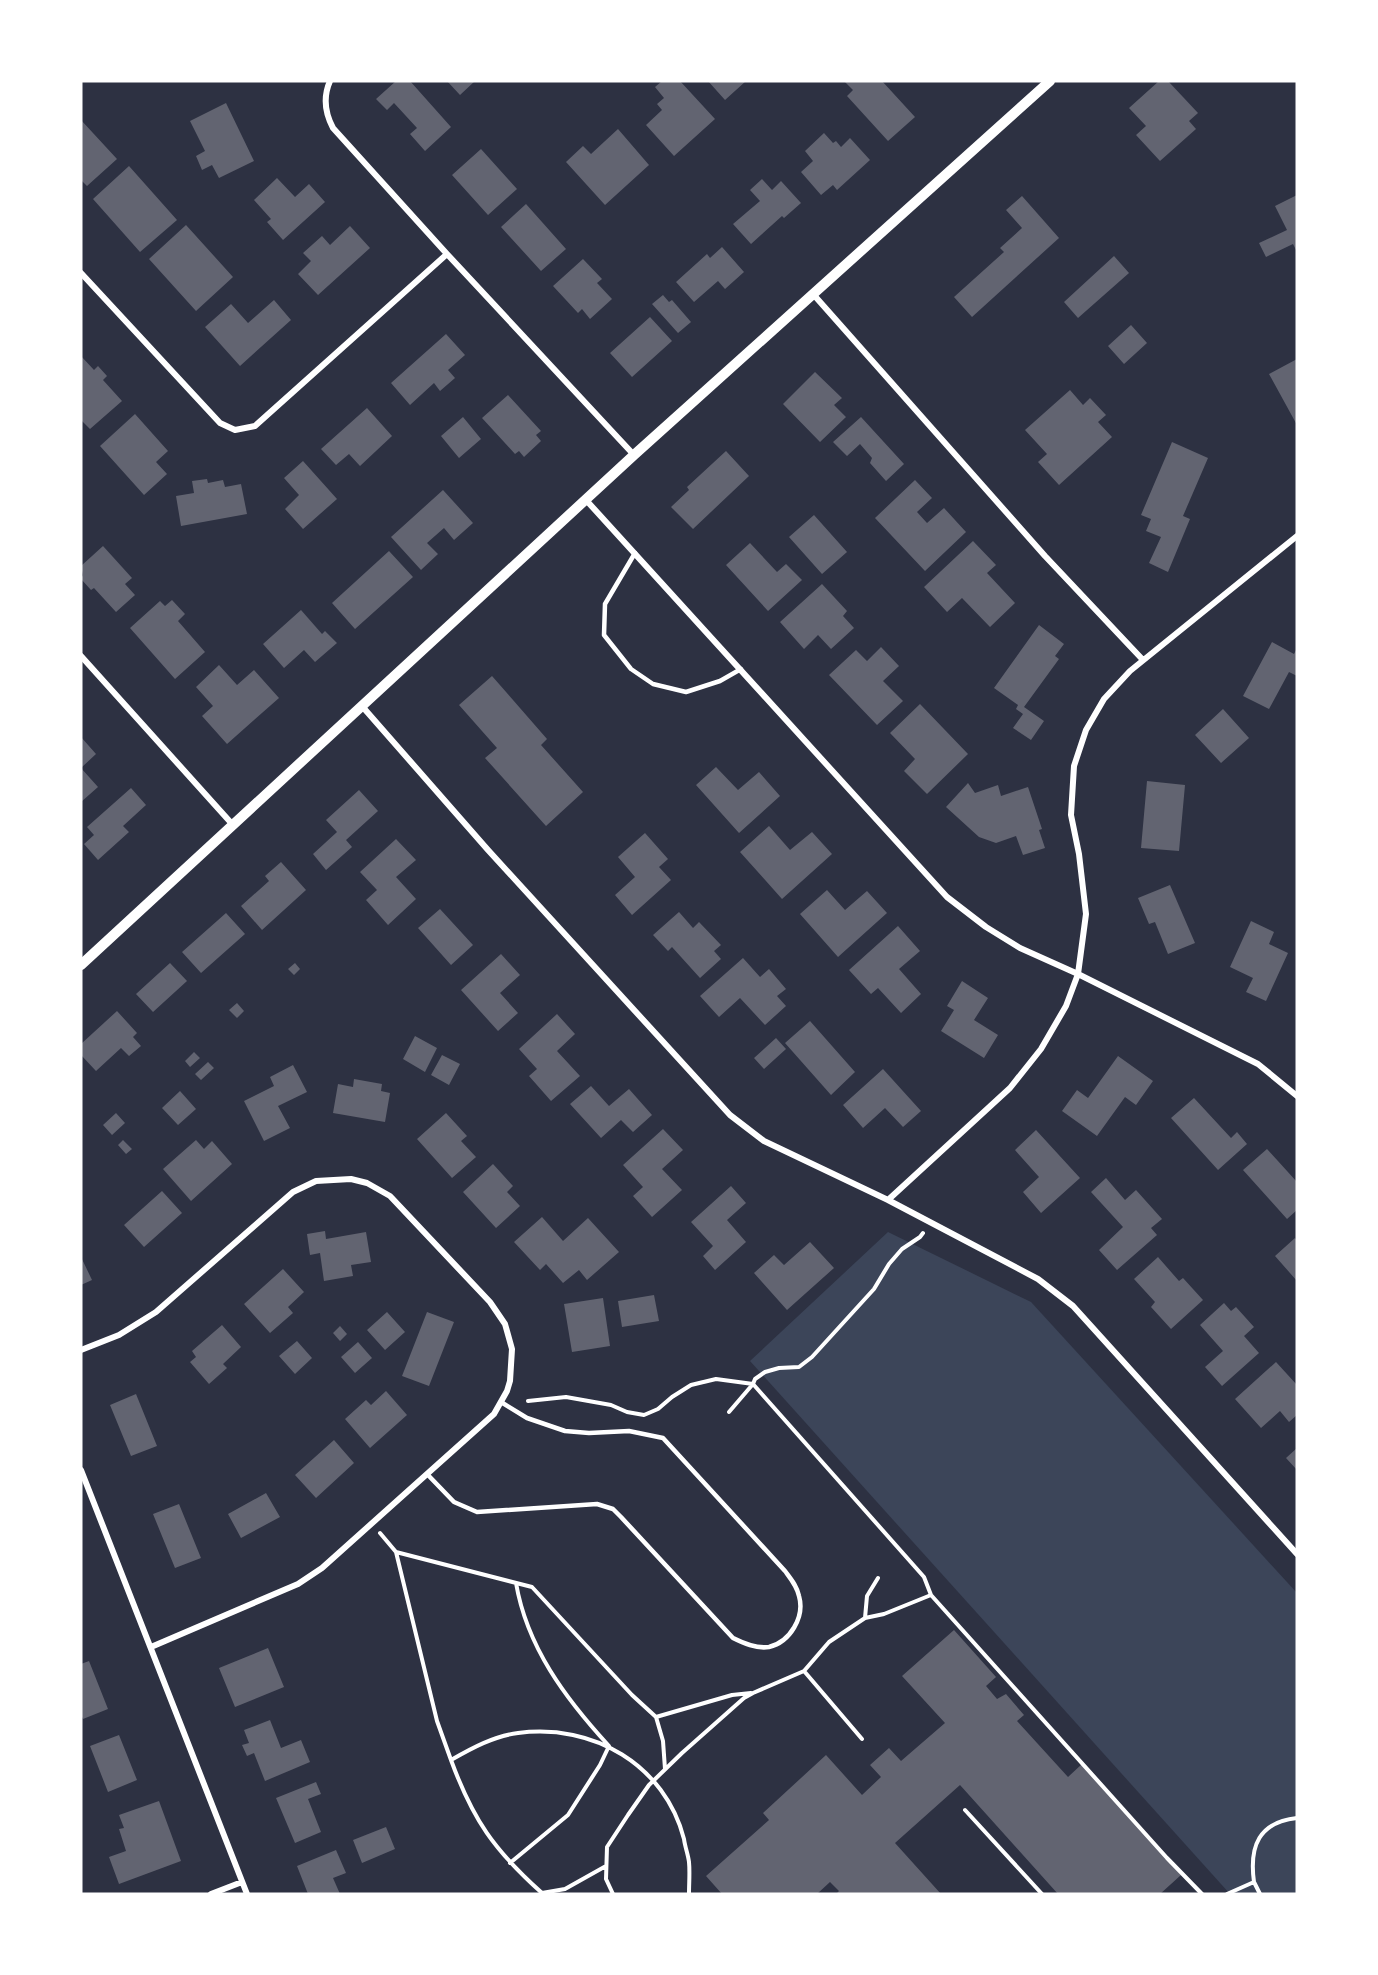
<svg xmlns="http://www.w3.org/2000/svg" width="1378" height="1975" font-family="'IBM Plex Sans',sans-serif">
	<rect width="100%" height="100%" fill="#2d3142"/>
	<path fill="#3c4559" d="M888 1232 1031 1302 1297 1593V1894H1230L750 1361Z"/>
	<path fill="#626471" d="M396 81H410L451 127 425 151 410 134 417 128 394 103 387 110 376 99Z
		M447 81H475L460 95Z
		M662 81H680L715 119 674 156 646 125 662 110 657 104 664 98 655 87Z
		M708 81H746L725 100Z
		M844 81H882L915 117 888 141 847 96 853 90Z
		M1159 81H1168L1198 113 1189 121 1196 129 1160 161 1136 135 1146 126 1129 108Z
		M226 103 254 161 219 178 212 165 202 170 196 156 205 151 190 121Z
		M81 120 117 159 87 186 81 180Z
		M618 129 649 165 605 205 566 162 583 146 591 154Z
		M824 133 833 143 836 141 841 147 850 138 870 160 837 190 833 185 821 195 801 172 813 161 805 151Z
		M481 149 517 189 488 215 452 175Z
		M129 166 177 220 140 252 93 199Z
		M277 178 295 197 309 184 325 202 283 240 267 222 271 219 254 200Z
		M762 179 772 190 781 181 801 203 784 218 782 216 751 244 733 224 760 201 750 190Z
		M1297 195V252L1293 244 1266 257 1259 243 1287 230 1275 206Z
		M1022 196 1059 238 972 317 954 297 1004 252 1000 248 1022 228 1006 210Z
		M526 204 566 249 541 271 501 227Z
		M186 225 233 277 196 311 149 259Z
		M350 226 370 248 318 295 298 274 311 261 303 253 322 236 330 245Z
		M722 247 744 272 725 289 718 281 694 302 676 282 707 254 710 258Z
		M1114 256 1129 273 1078 318 1064 302Z
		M583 259 602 279 597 283 612 299 590 319 582 309 578 313 553 286Z
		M663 295 669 302 672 300 691 322 678 333 652 304Z
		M274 300 291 320 240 366 205 327 231 304 248 323Z
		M650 317 672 341 632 377 610 353Z
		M1131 325 1147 343 1124 364 1108 346Z
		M446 334 465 355 448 370 455 378 440 391 434 383 410 405 391 383Z
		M81 356 94 370 98 366 107 376 103 380 122 401 90 429 81 420Z
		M1297 359V425L1269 374Z
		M815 372 842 398 834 405 846 417 820 442 783 404Z
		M1070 390 1083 405 1090 398 1106 415 1098 422 1112 437 1059 485 1038 462 1047 454 1025 430Z
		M508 395 541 431 536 435 541 441 524 457 519 451 515 454 482 418Z
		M367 408 392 436 360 466 349 454 336 465 321 449Z
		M135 414 168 451 156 462 167 474 144 495 100 446Z
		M463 417 481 439 459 458 441 436Z
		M861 417 904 464 886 481 870 463 872 458 860 444 847 456 833 442Z
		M1172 442 1208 458 1183 516 1190 519 1168 572 1149 563 1161 537 1146 531 1151 519 1141 515Z
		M726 451 749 476 693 529 671 507 689 490 687 487Z
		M303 461 337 499 303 529 285 509 299 495 284 478Z
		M207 479 208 483 223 480 225 487 241 484 247 514 181 526 176 496 194 493 192 481Z
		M915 480 932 498 917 512 927 523 944 508 966 532 925 571 875 518Z
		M443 490 473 523 454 540 444 528 427 543 438 554 421 570 391 537Z
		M814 515 847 552 822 574 789 537Z
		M973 541 996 565 987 573 1015 603 990 627 962 598 947 612 924 587Z
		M750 543 777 572 786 564 802 580 768 611 726 565Z
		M103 546 132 578 125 584 135 595 116 612 94 588 91 590 81 579 83 575 81 566Z
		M389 551 413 577 355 629 332 603Z
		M822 584 847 611 843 616 854 628 831 649 818 635 804 649 780 622Z
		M172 600 185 614 178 621 205 652 175 679 130 628 160 601 165 606Z
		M301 610 322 634 325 631 337 643 315 662 304 650 284 668 263 644Z
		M1039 625 1064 644 1055 656 1059 659 1024 707 1044 721 1031 740 1013 728 1023 714 1016 709 1018 705 994 688Z
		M1272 642 1294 654 1297 648V676L1289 672 1269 709 1243 696Z
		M881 647 899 666 883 681 903 701 877 725 829 675 856 650 867 661Z
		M219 665 237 685 254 670 279 698 227 744 202 716 213 706 196 687Z
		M492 676 547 739 541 745 583 792 546 826 485 758 497 748 459 705Z
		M920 704 968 754 927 794 904 771 915 759 890 733Z
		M1223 709 1249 738 1221 763 1195 735Z
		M81 737 96 754 81 768 98 787 81 802Z
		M716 767 738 790 759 772 780 796 739 833 696 785Z
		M1147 781 1185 785 1179 851 1141 848Z
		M968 783 975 793 998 785 1001 796 1028 787 1042 829 1039 830 1045 848 1023 855 1016 836 996 843 979 837 946 807Z
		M131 788 146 805 123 826 129 832 98 860 84 844 94 835 87 827Z
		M359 790 378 811 346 840 352 847 326 870 313 854 337 832 326 820Z
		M769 826 790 850 812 832 832 854 782 899 740 852Z
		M645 833 668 859 659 867 671 880 632 915 615 895 635 877 618 857Z
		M396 839 416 860 396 877 416 899 388 925 366 900 377 890 360 872Z
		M281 862 306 890 262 930 241 906 269 881 265 876Z
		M1170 885 1195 943 1168 954 1155 922 1149 924 1138 898Z
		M827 890 845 910 867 891 887 913 838 957 800 914Z
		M440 909 473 945 451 965 418 928Z
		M679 912 693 928 699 922 721 945 714 951 721 959 700 978 672 947 668 951 653 935Z
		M226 913 245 934 201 973 182 952Z
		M1251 921 1274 932 1269 944 1288 953 1266 1001 1246 992 1253 978 1230 967Z
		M898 926 920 951 899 969 921 994 901 1013 878 988 871 994 849 970Z
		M501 954 520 975 500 993 518 1013 498 1031 461 990Z
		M743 958 760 977 769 969 786 989 777 996 786 1006 765 1025 740 998 719 1017 700 996Z
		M170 963 187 981 153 1012 136 994Z
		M295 963 300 969 294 975 288 969Z
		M962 981 988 998 974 1020 998 1035 984 1058 941 1031 954 1010 947 1006Z
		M237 1003 244 1011 237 1018 229 1010Z
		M117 1011 137 1033 133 1037 141 1046 129 1056 121 1048 96 1071 81 1055V1044Z
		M557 1014 575 1034 557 1051 580 1076 551 1101 529 1076 537 1069 519 1049Z
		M810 1021 855 1072 831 1095 785 1043Z
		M415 1036 437 1048 425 1072 403 1059Z
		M776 1038 786 1049 764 1069 754 1058Z
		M194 1052 200 1058 190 1067 185 1061Z
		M442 1055 460 1064 449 1085 431 1075Z
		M1118 1056 1153 1081 1136 1105 1125 1097 1097 1136 1062 1111 1077 1090 1088 1098Z
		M208 1062 214 1068 201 1080 195 1074Z
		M293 1065 307 1092 278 1106 290 1128 264 1141 244 1101 274 1086 270 1077Z
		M883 1069 921 1111 903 1127 885 1108 863 1128 843 1105Z
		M354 1079 382 1084 381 1091 390 1093 385 1122 333 1113 338 1084 353 1087Z
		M591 1086 609 1106 629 1089 652 1115 633 1132 621 1120 601 1138 570 1104Z
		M180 1091 196 1109 178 1125 162 1108Z
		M1194 1098 1231 1138 1237 1132 1247 1144 1218 1170 1171 1118Z
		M116 1113 125 1123 112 1135 103 1125Z
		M446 1113 467 1136 461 1141 476 1157 452 1178 417 1139Z
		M663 1129 683 1150 662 1169 682 1190 652 1217 633 1196 643 1187 623 1165Z
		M1036 1130 1080 1178 1041 1213 1023 1192 1039 1177 1015 1150Z
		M123 1140 132 1149 126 1154 118 1145Z
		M196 1140 204 1149 212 1141 232 1164 191 1201 163 1169Z
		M1267 1149 1297 1182V1210L1287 1219 1243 1170Z
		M493 1164 513 1186 507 1192 520 1206 496 1228 463 1192Z
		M1106 1178 1125 1200 1136 1190 1162 1219 1151 1228 1157 1235 1117 1270 1099 1250 1123 1227 1091 1192Z
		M731 1186 746 1203 727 1220 746 1242 715 1270 703 1256 713 1246 691 1222Z
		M162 1191 182 1213 144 1247 124 1225Z
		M542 1217 563 1241 588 1218 619 1252 587 1280 579 1270 563 1283 546 1264 540 1270 514 1242Z
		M325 1231 326 1239 366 1232 371 1262 351 1265 353 1276 324 1281 320 1253 310 1255 307 1234Z
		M1295 1238 1297 1241V1281L1275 1256Z
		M810 1242 834 1268 787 1310 754 1273 774 1255 784 1265Z
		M81 1257 92 1280 81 1285Z
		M1158 1257 1179 1281 1183 1278 1203 1300 1171 1329 1151 1307 1155 1302 1134 1279Z
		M283 1269 304 1292 288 1307 293 1313 270 1333 244 1304Z
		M654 1295 659 1321 622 1327 618 1301Z
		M603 1298 610 1346 572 1352 564 1304Z
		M1224 1303 1231 1311 1236 1307 1254 1327 1244 1336 1259 1353 1222 1386 1205 1367 1223 1351 1200 1325Z
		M387 1312 405 1332 385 1350 367 1330Z
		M427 1312 454 1322 429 1386 402 1376Z
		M222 1325 241 1347 223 1364 227 1368 209 1384 190 1362 196 1357 192 1351Z
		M340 1326 347 1334 340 1341 333 1333Z
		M297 1341 312 1358 295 1374 279 1356Z
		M358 1342 372 1358 355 1373 341 1357Z
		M1276 1362 1297 1385V1415L1289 1422 1280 1411 1261 1428 1235 1399Z
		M386 1391 407 1415 370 1448 345 1419 366 1400 371 1405Z
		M136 1394 157 1446 131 1456 110 1405Z
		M334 1440 354 1463 316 1498 295 1475Z
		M1297 1448V1470L1286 1458Z
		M266 1493 280 1517 241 1538 228 1514Z
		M179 1504 201 1558 175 1568 153 1514Z
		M954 1630 996 1677 986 1686 997 1699 1006 1694 1024 1715 1017 1721 1068 1777 1082 1764 1181 1875 1160 1894H1058L960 1785 895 1843 941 1894H836L839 1891 830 1882 817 1894H722L706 1876 769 1820 763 1813 826 1755 862 1795 881 1777 870 1765 889 1748 901 1761 945 1723 902 1676Z
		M268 1648 284 1687 235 1707 219 1668Z
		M89 1661 108 1709 83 1719 81 1715V1664Z
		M270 1720 281 1748 301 1740 310 1762 265 1781 254 1753 247 1756 242 1745 249 1743 244 1730Z
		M119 1735 137 1780 108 1792 90 1746Z
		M316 1782 321 1794 308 1799 321 1832 295 1843 276 1798Z
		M159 1801 181 1861 119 1884 109 1857 126 1851 119 1829 124 1828 119 1815Z
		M386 1827 395 1849 362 1863 353 1840Z
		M336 1850 346 1873 333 1878 340 1894H308L297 1866Z"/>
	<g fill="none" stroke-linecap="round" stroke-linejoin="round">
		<path stroke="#fff" stroke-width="4" d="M528 1401 566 1397 611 1405 627 1412 644 1415 658 1409 672 1397 691 1385 716 1379 753 1384 924 1577 931 1595
			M729 1412 753 1384 755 1379 765 1372 779 1368 799 1367 812 1357 874 1289 889 1264 902 1249 920 1237 923 1233
			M380 1533 396 1552 437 1721 451 1760C472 1748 494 1736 518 1733 593 1723 665 1765 684 1839 685 1847 688 1854 689 1862 690 1872 689 1883 689 1894
			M396 1552 532 1587 632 1695 656 1717 663 1741 665 1769
			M878 1578 867 1596 865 1618 884 1614 931 1595 1167 1858 1202 1894
			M804 1671 862 1739
			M656 1717 732 1695 751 1693
			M451 1760C473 1820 494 1850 542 1893L565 1889 606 1866
			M965 1810 1042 1894
			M510 1863 568 1815 600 1765 609 1746C565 1698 527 1647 516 1583
			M1254 1882 1260 1894
			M613 1894 606 1879 607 1847 628 1815 649 1785 682 1753 744 1698 753 1693 804 1671 829 1642 865 1618
			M1227 1894 1254 1882C1249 1846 1259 1822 1297 1818"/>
		<path stroke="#fff" stroke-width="4.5" d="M635 553 605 604 604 635 631 669 653 684 686 692 720 681 741 669
			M427 1474 454 1502 477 1512 597 1504 613 1509 621 1517 733 1638C743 1643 756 1649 769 1647 790 1642 805 1617 799 1596 797 1586 791 1579 785 1571L663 1438 629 1431 589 1433 565 1431 527 1418 501 1402"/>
		<path stroke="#fff" stroke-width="6" d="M330 81C323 97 325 113 333 128L447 254 634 455
			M81 273 220 423 235 430 255 426 447 254
			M813 294 1045 556 1143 660
			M586 500 947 897 986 927 1020 948 1078 974 1258 1064 1297 1096
			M81 656 233 825
			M361 705 488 850 730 1115 764 1141 888 1200 1038 1279 1073 1306 1297 1554
			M888 1200 1010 1088 1041 1049 1066 1006 1078 974 1086 914 1079 854 1071 815 1074 766 1086 730 1104 699 1130 671 1297 536
			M81 1350 119 1335 156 1312 293 1192 316 1181 351 1179 367 1183 390 1196 490 1302 505 1324 512 1349 510 1381 507 1391 494 1414 322 1568 298 1584 151 1647
			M81 1470 247 1894
			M211 1894 242 1882"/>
		<path stroke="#fff" stroke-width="10" d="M81 965 634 455 1050 81"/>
	</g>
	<rect width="1378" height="1975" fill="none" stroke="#ffffff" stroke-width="165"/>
</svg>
